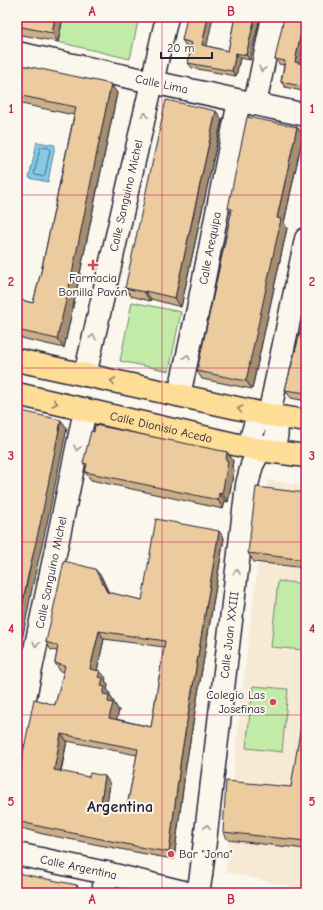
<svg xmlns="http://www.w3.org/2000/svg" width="323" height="910" font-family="'Comic Neue',sans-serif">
	<rect width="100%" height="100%" fill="#fbf7ec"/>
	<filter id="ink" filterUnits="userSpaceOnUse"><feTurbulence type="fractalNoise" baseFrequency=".025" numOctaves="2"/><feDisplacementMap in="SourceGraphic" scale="8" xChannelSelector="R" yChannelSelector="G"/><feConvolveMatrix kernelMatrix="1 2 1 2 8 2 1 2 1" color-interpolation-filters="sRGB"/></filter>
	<g filter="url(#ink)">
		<path fill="#f6ead5" d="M268 480 306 486V890L226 872 236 743Z"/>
		<path fill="#c1eba7" stroke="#728671" d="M63 17H139L130 59 58 42Z
			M132 302 181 312 169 371 120 361Z
			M278 581 306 584V626L303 650 271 647Z
			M253 686 288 689 282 752 246 748Z"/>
		<path fill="#85cbe7" stroke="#5d87a2" d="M37 142 55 145 48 182 29 178Z"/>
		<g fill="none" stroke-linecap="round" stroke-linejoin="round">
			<path stroke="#4a6680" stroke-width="1" d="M42 147 49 148 50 150 45 175 43 177 36 175 34 174 40 148Z"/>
			<defs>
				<g id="minor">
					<path id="s1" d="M17 53 306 115"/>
					<path d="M255 104 273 17"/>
					<path id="s2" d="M85 375 167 17"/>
					<path id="s3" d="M179 395 198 309 239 101"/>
					<path d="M269 415 306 239"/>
					<path d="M260 450 254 442 252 435 255 425 260 420 269 415"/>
					<path id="s4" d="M17 736 85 410"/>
					<path id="s5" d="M17 854 106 873 187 893"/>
					<path d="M103 893 106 873"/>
					<path id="s6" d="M198 893 201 875 247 485 252 465 260 450C263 449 267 448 269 446 282 439 276 424 269 415"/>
				</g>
				<g id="major">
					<path d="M17 360 269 415 306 421"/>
					<path id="s7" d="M17 394 260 450 306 456"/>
				</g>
			</defs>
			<use href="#minor" stroke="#22223b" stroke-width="25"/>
			<use href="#major" stroke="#22223b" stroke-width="25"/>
			<use href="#minor" stroke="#fbf7ec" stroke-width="22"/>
			<use href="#major" stroke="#fedd96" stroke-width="22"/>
		</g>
		<path fill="#cbaf88" stroke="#22223b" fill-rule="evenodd" d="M17 17H63L58 42 17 34Z
			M235 17 250 60 240 58 236 76 192 68 188 63 191 47 186 46 182 40 228 51Z
			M306 17V30L299 63 306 65V92L285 87 281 82 284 65 279 64 275 59Z
			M17 64 117 93 77 288 64 348 17 337V299L33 303 41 272 74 115 17 103Z
			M222 119 181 307 151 299 150 301 131 296 125 288Z
			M297 127 303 135 284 223 287 228 252 389 202 379 197 371 231 213 228 208Z
			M306 307V401L291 398 285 390 301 329Z
			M94 432 227 452 233 461 232 467 234 470 228 502 225 501 223 509 91 480 85 472 86 467 83 463Z
			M306 493V568L254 562 248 553Z
			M224 538 186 765 174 859 156 856 43 834 17 827V783L55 705 64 672 60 671 55 663 57 651 51 650 46 642 101 576 109 593 142 600ZM104 639 164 647 151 727 116 719 119 711 114 703V702L110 696V694L107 689 108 685 105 680 106 678 97 670ZM67 741 137 755 127 807 107 804 110 784 61 772Z
			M306 706V849L228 840 223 832 291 787Z"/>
		<path fill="#a58f6f" stroke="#22223b" d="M55 17H63L58 42 52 33Z
			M208 17H213L206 50 202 45Z
			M255 17H260L250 60 246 55Z
			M304 17H306V30L299 67 295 62Z
			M236 53 240 58 236 76 232 71Z
			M111 84 117 93 77 288 64 348 57 339Z
			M216 111 222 119 181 307 175 298Z
			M297 127 303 135 284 223 287 228 252 389 246 381 277 218Z
			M145 291 151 299 150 301 144 292Z
			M61 420 67 428 46 528 33 584 17 666V630Z
			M227 452 233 461 232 467 234 470 228 502 222 494 226 460Z
			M219 493 225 501 223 509 218 500Z
			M219 531 224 538 186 765 174 859 169 852 181 757Z
			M95 569 101 576 112 600 107 592Z
			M99 631 104 639 96 676 90 669Z
			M100 671 106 678 105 680 108 685 107 689 110 694V696L119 711 115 725 109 718 108 702 103 694 101 686 98 677Z
			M61 734 67 741 59 778 54 770Z
			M105 776 110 784 106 810 101 802Z
			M77 885 83 893H76Z"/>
		<path fill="#eccc9e" stroke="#22223b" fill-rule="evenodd" d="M17 17H55L52 33 17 26Z
			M187 17H208L202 45 228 51 235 17H255L246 55 236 53 232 71 188 63 192 43 182 40Z
			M284 17H304L295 62 306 65V87L281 82 285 61 275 59Z
			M17 64 111 84 71 279 57 339 17 330V299L33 303 41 272 76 107 17 95Z
			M166 100 216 111 175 298 145 291 144 292 125 288Z
			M247 117 297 127 277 218 281 219 246 381 197 371 232 209 228 208Z
			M306 307V393L285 390 301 329Z
			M17 410 61 420 41 520 28 576 17 630Z
			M95 425 227 452 226 460 228 461 222 494 219 493 218 500 85 472 87 464 83 463 91 431 94 432Z
			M256 487 306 493V560L248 553Z
			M156 519 219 531 181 757 169 852 150 849 38 826 17 821V783L34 699 55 705 65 666 55 663 58 646 46 642 64 561 95 569 107 592 142 600ZM99 631 165 641 151 727 109 718 113 703 108 702 109 695 103 694 105 687 101 686 103 678 98 677 100 671 90 669ZM61 734 138 749 127 807 101 802 105 776 90 773 89 777 54 770Z
			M304 706H306V841L223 832 226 781 291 787Z
			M17 873 77 885 76 893H17Z"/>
		<defs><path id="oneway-chevron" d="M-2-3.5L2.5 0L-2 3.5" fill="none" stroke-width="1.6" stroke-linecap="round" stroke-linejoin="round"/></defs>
		<g stroke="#99979c">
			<use href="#oneway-chevron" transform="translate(262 69) rotate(102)"/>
			<use href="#oneway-chevron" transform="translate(145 115) rotate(-79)"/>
			<use href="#oneway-chevron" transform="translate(93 337) rotate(-77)"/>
			<use href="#oneway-chevron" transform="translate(187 357) rotate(-78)"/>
			<use href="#oneway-chevron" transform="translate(77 448) rotate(102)"/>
			<use href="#oneway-chevron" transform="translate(237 572) rotate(-83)"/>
			<use href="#oneway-chevron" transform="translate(36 644) rotate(102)"/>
			<use href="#oneway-chevron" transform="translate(207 827) rotate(-83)"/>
		</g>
		<g stroke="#908068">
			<use href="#oneway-chevron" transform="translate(113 381) rotate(-168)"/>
			<use href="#oneway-chevron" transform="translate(55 403) rotate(13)"/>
			<use href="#oneway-chevron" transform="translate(240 409) rotate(-168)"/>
		</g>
	</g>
	<path fill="none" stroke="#c2185b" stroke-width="1" stroke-opacity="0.55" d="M162 17V893M17 195H306M17 368H306M17 542H306M17 715H306"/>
	<g fill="#d1495b" stroke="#fbf7ec" stroke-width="1.5">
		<path d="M91 259h4v4h4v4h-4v4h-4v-4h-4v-4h4z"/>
		<circle cx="273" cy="702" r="4"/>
		<circle cx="171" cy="854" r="4"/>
	</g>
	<g text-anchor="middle" stroke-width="4" stroke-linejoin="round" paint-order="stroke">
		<g font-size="12" fill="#22223b" stroke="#fbf7ec">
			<text dy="4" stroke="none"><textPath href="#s1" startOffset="148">Calle Lima</textPath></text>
			<text dy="4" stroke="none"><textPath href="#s2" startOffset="184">Calle Sanguino Michel</textPath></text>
			<text dy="4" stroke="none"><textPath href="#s3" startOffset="150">Calle Arequipa</textPath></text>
			<text dy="4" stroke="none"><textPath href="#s7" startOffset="148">Calle Dionisio Acedo</textPath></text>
			<text dy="4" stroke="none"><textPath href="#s4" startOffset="167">Calle Sanguino Michel</textPath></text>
			<text dy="4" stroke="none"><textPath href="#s6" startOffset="260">Calle Juan XXIII</textPath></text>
			<text dy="4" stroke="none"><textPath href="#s5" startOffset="63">Calle Argentina</textPath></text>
		</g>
		<g font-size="12" fill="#22223b" stroke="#fbf7ec">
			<text x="93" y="282">Farmacia<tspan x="93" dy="14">Bonilla Pavón</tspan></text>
			<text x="265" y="699" text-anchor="end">Colegio Las<tspan x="265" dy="14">Josefinas</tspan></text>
			<text x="179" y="858" text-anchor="start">Bar "Jona"</text>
		</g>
		<g font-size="16" font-weight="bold" fill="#22223b" stroke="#fbf7ec">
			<text x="120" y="812">Argentina</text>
		</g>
	</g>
	<rect width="323" height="910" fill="none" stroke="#fbf7ec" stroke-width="44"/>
	<path d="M161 52v6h51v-6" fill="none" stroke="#22223b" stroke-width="2"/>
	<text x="167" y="52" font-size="12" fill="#22223b" stroke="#fbf7ec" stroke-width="3" paint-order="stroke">20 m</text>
	<rect x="22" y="22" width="279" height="866" fill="none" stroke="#c2185b" stroke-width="1.5"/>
	<g font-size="13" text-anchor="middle" font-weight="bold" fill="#c2185b">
		<text x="92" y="16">A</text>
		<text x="231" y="16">B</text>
		<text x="11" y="113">1</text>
		<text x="312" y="113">1</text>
		<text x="11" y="286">2</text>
		<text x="312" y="286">2</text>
		<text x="11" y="460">3</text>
		<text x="312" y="460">3</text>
		<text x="11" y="633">4</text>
		<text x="312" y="633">4</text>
		<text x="11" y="806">5</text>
		<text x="312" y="806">5</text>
		<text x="92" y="904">A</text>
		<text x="231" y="904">B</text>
	</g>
</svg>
